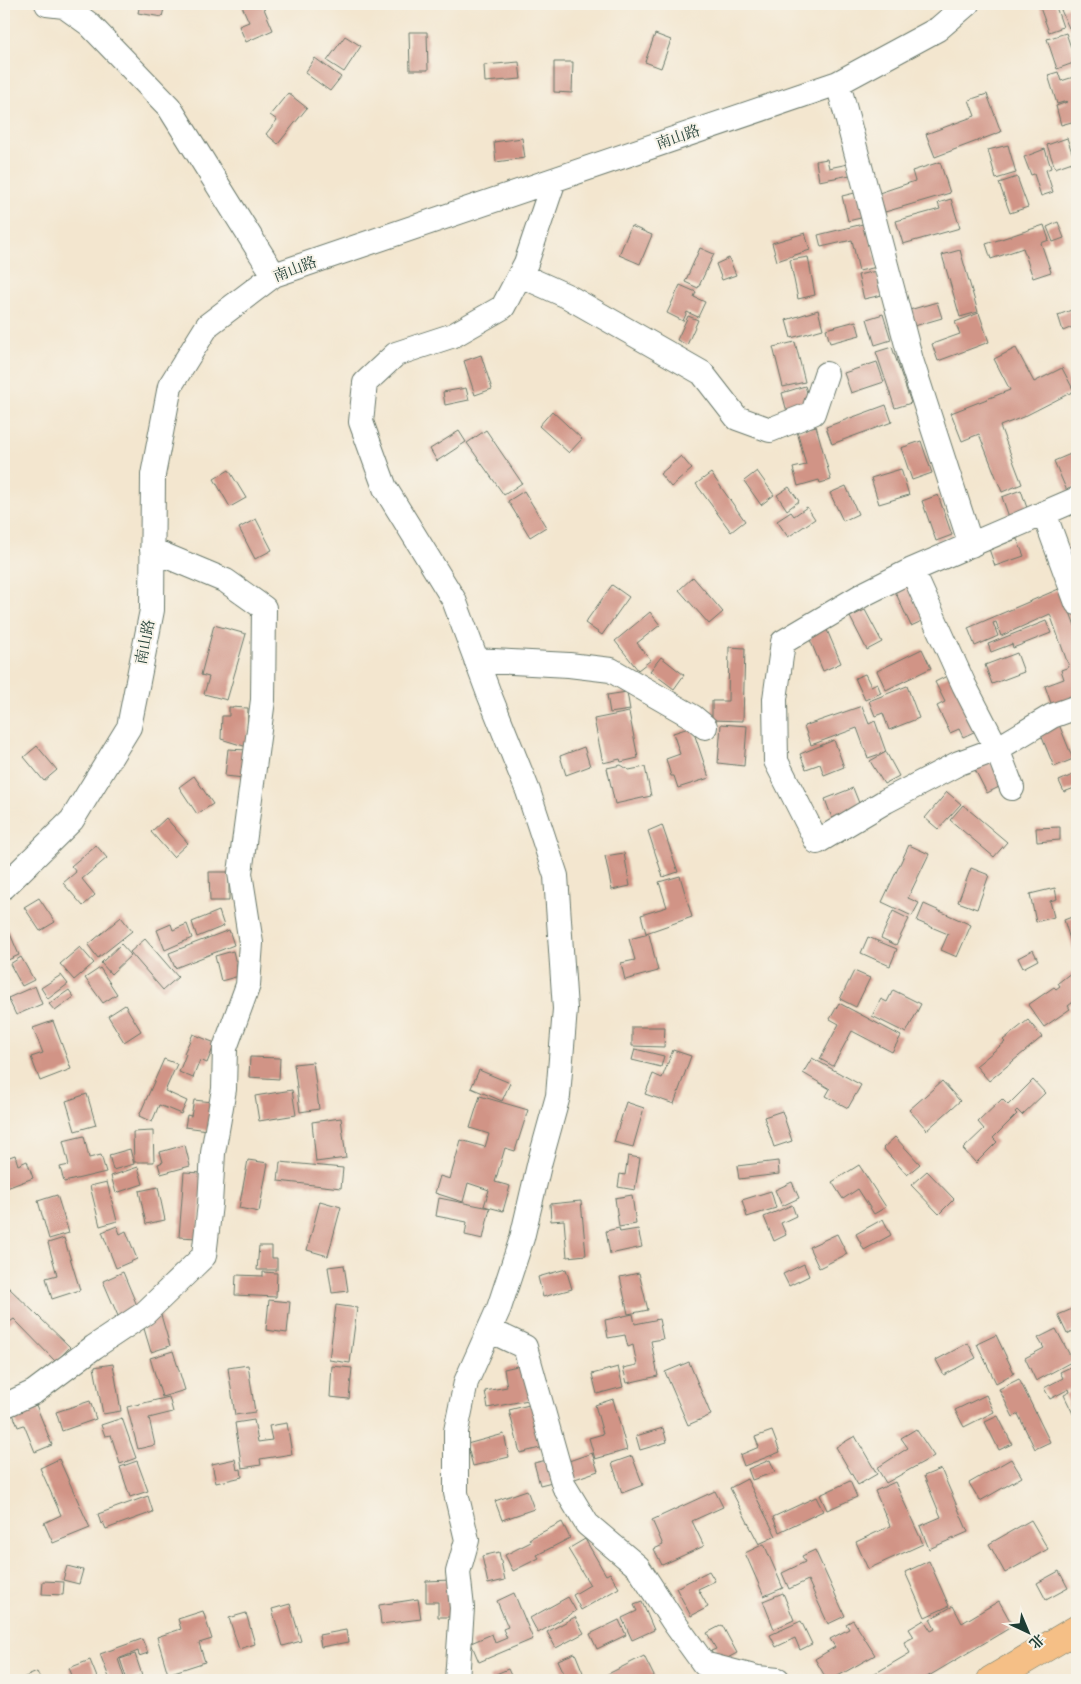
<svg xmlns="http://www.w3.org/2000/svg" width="1081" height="1684" font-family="'Old Standard TT','Noto Serif SC',serif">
	<rect width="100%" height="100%" fill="#f7f3e8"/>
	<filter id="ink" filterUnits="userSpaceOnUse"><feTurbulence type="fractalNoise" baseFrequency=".02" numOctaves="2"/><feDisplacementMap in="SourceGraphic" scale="10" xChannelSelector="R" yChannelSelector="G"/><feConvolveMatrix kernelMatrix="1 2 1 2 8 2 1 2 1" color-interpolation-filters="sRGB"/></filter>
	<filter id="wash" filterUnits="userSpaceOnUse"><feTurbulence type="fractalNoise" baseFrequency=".0096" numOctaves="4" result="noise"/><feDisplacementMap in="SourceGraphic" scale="20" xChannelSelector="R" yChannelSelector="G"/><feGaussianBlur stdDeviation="1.12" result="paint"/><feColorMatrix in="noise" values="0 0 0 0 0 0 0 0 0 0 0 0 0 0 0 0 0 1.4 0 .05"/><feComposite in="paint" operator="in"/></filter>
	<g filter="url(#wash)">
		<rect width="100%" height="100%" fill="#f3e6cf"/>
		<g id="blocks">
			<path fill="#d19486" d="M140 4H165L162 17 138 13Z
				M241 4H262L273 30 246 42 239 26 249 22Z
				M1042 4H1055L1063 27 1049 32 1039 5Z
				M1075 4H1077V25L1069 28 1061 10Z
				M409 32H427L428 70H410Z
				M1066 33 1076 62 1057 69 1047 39Z
				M655 34 671 40 661 68 645 62Z
				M345 36 361 46 344 72 327 61Z
				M315 58 341 77 330 91 305 73Z
				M519 62 521 79 485 82 484 65Z
				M554 62H573L572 93 554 92Z
				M1058 72 1061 81 1077 76V128L1075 121 1061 125 1056 106 1067 102V101L1057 104 1048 75Z
				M288 93 307 108 278 144 266 134 277 120 270 115Z
				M987 94 1001 132 935 157 926 134 975 116 969 100Z
				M522 138 525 158 496 162 494 142Z
				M1067 138 1075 161 1055 168 1047 145Z
				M1008 145 1016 173 996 179 988 150Z
				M1045 149 1051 168 1046 170 1053 192 1041 196 1034 174 1031 175 1024 157Z
				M827 159 829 168 848 164 850 175 819 181 816 161Z
				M940 162 950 193 885 212 879 193 915 181 912 171Z
				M1017 177 1028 207 1010 213 999 183Z
				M859 192 865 217 848 221 842 196Z
				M951 199 960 228 903 244 896 221 940 209 938 203Z
				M1058 222 1064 238 1053 242 1047 227Z
				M867 223 877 267 859 271 852 240 821 247 818 235Z
				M1044 225 1049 240 1041 243 1051 272 1033 278 1023 248 991 259 986 244Z
				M631 226 652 235 640 264 619 255Z
				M805 233 810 250 777 261 772 243Z
				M700 248 714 254 698 288 685 282Z
				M960 250 978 312 960 317 942 255Z
				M808 257 815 295 798 299 790 260Z
				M729 258 736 275 722 280 716 264Z
				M876 271 882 295 864 299 858 275Z
				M680 285 696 292 694 297 705 302 698 317 687 312 683 321 667 313Z
				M937 302 942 318 911 327 906 311Z
				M1077 308V325L1063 331 1058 315Z
				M818 310 823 329 791 338 786 320Z
				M979 313 989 342 938 361 932 344 960 334 955 322Z
				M883 314 891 340 875 345 867 319Z
				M688 316 698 320 687 345 677 340Z
				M856 321 860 335 830 343 826 329Z
				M795 342 805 382 783 387 773 347Z
				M892 347 911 403 895 408 876 352Z
				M1016 348 1034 382 1062 368 1074 391 1023 417 1000 426 1022 484 1002 492 979 434 962 441 951 413 1010 390 994 359Z
				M481 355 492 389 475 395 464 361Z
				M877 362 884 382 851 393 844 373Z
				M805 386 811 405 787 412 782 393Z
				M466 388 469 400 445 405 443 392Z
				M886 405 892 422 832 444 826 427Z
				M552 411 582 439 569 453 539 426Z
				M816 426 831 480 820 483 819 480 798 486 793 468 806 465 797 431Z
				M486 430 522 483 504 495 467 443Z
				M459 431 466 442 437 461 430 449Z
				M921 441 932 473 912 480 901 448Z
				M1073 453 1077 461V486L1067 491 1054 461Z
				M681 456 692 469 671 487 660 474Z
				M901 469 909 495 879 504 871 478Z
				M229 470 246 498 230 507 214 479Z
				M757 471 774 495 761 505 744 481Z
				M711 473 745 521 731 532 696 484Z
				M846 486 858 514 843 521 830 493Z
				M789 487 799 501 787 510 777 495Z
				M1021 490 1028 511 1009 517 1002 497Z
				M524 491 546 527 530 537 508 501Z
				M938 495 952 535 936 541 922 501Z
				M807 507 815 519 788 537 777 521 791 512 794 516Z
				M256 519 272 550 255 559 239 528Z
				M1017 539 1024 556 995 566 989 549Z
				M1077 544V563L1072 565 1066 548Z
				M693 577 723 612 709 624 679 590Z
				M906 581 924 620 911 626 893 587Z
				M612 585 629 597 602 635 585 623Z
				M1061 588 1077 631V696L1052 706 1045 686 1064 679 1061 670 1069 667 1050 614 1001 636 996 622 993 623 998 636 975 646 968 628Z
				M865 610 882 642 867 650 850 617Z
				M650 612 660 625 637 643 651 660 638 670 615 641Z
				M1046 621 1051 633 1013 648 1012 644 991 652 988 644Z
				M824 623 841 663 823 671 806 630Z
				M214 625 246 634 227 700 204 694 209 677 201 675Z
				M729 647 745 648 743 721 712 720V701H728Z
				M922 649 931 668 886 690 877 671Z
				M1017 653 1024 672 992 684 985 665Z
				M661 657 684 675 674 689 650 671Z
				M865 674 871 686 877 683 881 693 865 700 855 678Z
				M951 674 978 730 963 737 959 729 950 733 937 706 945 702 935 682Z
				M907 686 919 718 889 730 883 713 875 716 869 701Z
				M627 692 630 710 610 713 607 695Z
				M862 706 869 724 875 721 886 752 899 776 884 784 870 761 886 752 868 758 857 728 811 745 804 726Z
				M229 707 248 708 247 747 221 739 222 716H229Z
				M629 712 638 758 621 762 620 759 603 763 594 719Z
				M1058 722 1073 759 1054 767 1039 730Z
				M721 724 747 726 744 766 718 763Z
				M692 727 709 778 678 788 674 776H671L666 759 680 754 673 733Z
				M834 740 844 767 824 775 820 764 806 769 800 754Z
				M37 746 57 770 44 781 24 757Z
				M584 747 590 766 566 775 560 756Z
				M228 749 247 750 244 778 225 776Z
				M988 756 1003 785 987 793 972 764Z
				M621 765 629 770 645 767 651 796 615 804 607 768Z
				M1077 773V787L1064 792 1059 781Z
				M194 776 213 804 197 814 179 787Z
				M853 788 861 808 832 818 825 799Z
				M947 792 961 804 938 829 925 818Z
				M963 805 1007 842 994 857 950 820Z
				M166 818 188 843 173 857 151 832Z
				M662 825 678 872 663 877 648 831Z
				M1060 827V840L1037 842 1036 828Z
				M96 845 107 858 82 879 95 895 83 906 63 883 76 872 71 866Z
				M909 845 929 854 908 898 919 903 912 916 882 902Z
				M624 853 630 886 612 890 605 856Z
				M971 868 989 875 977 909 958 902Z
				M209 872H229V901H210Z
				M680 876 692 917 646 933 641 915 667 907 659 882Z
				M1055 888 1057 899 1050 901 1054 917 1036 922 1030 894Z
				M39 898 55 922 40 931 24 907Z
				M924 904 971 925 957 957 941 950 948 934 917 921Z
				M219 911 224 926 197 937 192 922Z
				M893 911 909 919 896 945 881 938Z
				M1077 915V948L1073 949 1064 920Z
				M121 917 132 931 98 958 88 945Z
				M171 924 173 930 187 924 192 938 165 950 157 930Z
				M8 929 19 955 8 960 6 956 4 957V931Z
				M229 930 234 945 175 968 169 953Z
				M649 934 658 971 625 980 621 963 635 960 629 939Z
				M868 937 897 949 890 966 861 953Z
				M145 939 178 977 163 990 130 952Z
				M121 944 131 955 111 974 101 963Z
				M80 947 94 963 74 980 60 964Z
				M1033 950 1038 960 1023 968 1018 958Z
				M233 951 239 976 221 981 215 956Z
				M21 957 34 980 22 986 10 964Z
				M100 968 117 994 103 1003 85 978Z
				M1077 968V999L1068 1006 1070 1009 1044 1027 1028 1005 1054 987 1056 989 1060 986 1058 983Z
				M854 971 870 978 856 1007 840 999Z
				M61 975 68 984 48 999 41 988Z
				M35 986 42 1004 16 1015 8 998Z
				M69 990 74 997 55 1011 49 1004Z
				M893 990 921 1004 906 1033 872 1016 881 999 887 1002Z
				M839 1003 901 1036 892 1052 852 1031 833 1066 820 1059 839 1024 830 1019Z
				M125 1005 141 1031 124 1042 108 1016Z
				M1028 1020 1042 1037 989 1081 976 1066 1005 1042 1003 1040Z
				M53 1021 71 1069 40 1081 31 1057 43 1053 33 1028Z
				M632 1027H665L664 1047 632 1046Z
				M193 1034 215 1043 207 1063 200 1060 193 1078 179 1072 186 1054 184 1053Z
				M635 1049 664 1056 661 1067 632 1060Z
				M673 1050 691 1056 674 1104 645 1094 653 1074 662 1078Z
				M250 1057 280 1058 279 1079 249 1077Z
				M812 1058 861 1085 848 1108 826 1096 830 1089 803 1073Z
				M164 1059 177 1064 165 1091 187 1101 181 1114 159 1105 152 1122 139 1116Z
				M313 1062 319 1109 300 1112 294 1064Z
				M479 1070 510 1083 502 1101 471 1088Z
				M1033 1080 1045 1093 1022 1115 1017 1110 1015 1112 1017 1114 993 1138 997 1142 976 1163 963 1149 984 1129 978 1122 1002 1099 1008 1105Z
				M942 1081 960 1101 927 1130 909 1110Z
				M292 1090 296 1115 259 1121 255 1096Z
				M87 1094 96 1125 75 1131 66 1101Z
				M480 1096 528 1110 515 1151 505 1148 495 1182 510 1186 503 1211 484 1206 489 1190 468 1183 463 1202 435 1193 440 1176 450 1179 461 1140 485 1147 489 1134 470 1128Z
				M194 1100 212 1102 208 1130 185 1127 187 1115 191 1116Z
				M626 1102 644 1108 633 1147 614 1142Z
				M782 1111 792 1141 774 1147 764 1117Z
				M341 1118 346 1158 316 1162 312 1122Z
				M153 1131 154 1162H134L133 1132Z
				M84 1136 89 1158 101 1155 106 1172 64 1182 60 1167 69 1165 63 1141Z
				M895 1137 920 1164 907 1175 883 1148Z
				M185 1145 190 1166 161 1174 158 1164 163 1162 160 1152Z
				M130 1149 134 1164 113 1170 109 1155Z
				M15 1155 18 1165 27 1161 33 1178 4 1189V1159Z
				M628 1156 640 1158 635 1190 618 1187 620 1174 625 1175Z
				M248 1160 268 1163 259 1212 239 1208Z
				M778 1161 779 1174 739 1179 737 1166Z
				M280 1162 343 1168 341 1188 278 1181Z
				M859 1165 886 1207 874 1214 858 1189 843 1199 832 1182Z
				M138 1167 143 1184 116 1193 111 1176Z
				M927 1171 954 1199 939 1214 911 1185Z
				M184 1172 203 1173 198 1238 179 1237Z
				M107 1182 117 1221 100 1226 90 1186Z
				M792 1182 799 1198 782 1206 775 1190Z
				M158 1187 165 1220 146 1224 139 1191Z
				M771 1191 776 1208 747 1217 742 1200Z
				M57 1195 69 1233 49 1239 38 1201Z
				M632 1195 636 1224 619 1227 615 1198Z
				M439 1198 490 1208 483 1239 465 1235 467 1222 436 1216Z
				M320 1201 341 1207 328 1256 307 1250Z
				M581 1201 586 1255 567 1257 564 1220 551 1221 550 1204Z
				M792 1205 796 1216 781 1223 786 1235 774 1241 764 1217Z
				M883 1219 891 1235 864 1250 856 1234Z
				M117 1226 120 1234 126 1231 137 1259 116 1268 102 1232Z
				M619 1228 620 1232 638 1229 642 1247 610 1254 606 1231Z
				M837 1234 847 1254 819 1268 809 1247Z
				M64 1238 80 1290 52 1299 46 1278 57 1275 48 1243Z
				M259 1246H272V1258H277V1270H257Z
				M804 1264 809 1276 789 1286 783 1274Z
				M344 1265 348 1291 332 1293 328 1267Z
				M566 1269 572 1289 543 1297 538 1277Z
				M123 1272 138 1308 118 1316 103 1281Z
				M263 1272 277 1273 276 1297 235 1295 236 1275 263 1276Z
				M639 1273 648 1310 628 1314 620 1277Z
				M7 1286 70 1347 56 1362 14 1319 4 1326V1288Z
				M269 1300 290 1302 287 1333 266 1330Z
				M336 1305 357 1308 350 1363 329 1360Z
				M1077 1307V1329L1067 1334 1058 1315Z
				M633 1314 635 1324 659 1319 663 1339 651 1341 658 1376 627 1383 623 1368 637 1365 633 1345 628 1347 625 1335 608 1338 605 1320Z
				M161 1315 170 1346 151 1352 142 1322Z
				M1056 1329 1073 1361 1036 1381 1025 1358 1044 1348 1038 1338Z
				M996 1335 1014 1373 996 1383 977 1344Z
				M968 1343 976 1358 944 1375 936 1360Z
				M173 1351 185 1390 162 1397 150 1358Z
				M689 1362 711 1415 688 1425 665 1372Z
				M113 1364 121 1411 103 1414 94 1367Z
				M526 1364 533 1399 488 1408 485 1391 507 1387 504 1369Z
				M248 1365 255 1412 235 1415 228 1368Z
				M1075 1365 1077 1370V1422L1064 1395 1070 1392 1069 1389 1050 1399 1044 1388 1063 1378 1060 1372Z
				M332 1366 352 1368 349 1399 330 1397Z
				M618 1367 623 1387 597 1394 592 1374Z
				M1019 1379 1050 1442 1035 1449 1018 1414 1013 1417 999 1389Z
				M986 1395 994 1412 964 1427 955 1410Z
				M169 1397 173 1412 149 1418 155 1445 138 1449 127 1407Z
				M613 1399 627 1450 595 1459 589 1438 603 1434 595 1405Z
				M90 1401 96 1419 62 1431 56 1412Z
				M533 1404 544 1447 520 1453 509 1410Z
				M36 1405 52 1445 35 1452 24 1425 18 1427 13 1414Z
				M998 1416 1012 1444 999 1450 985 1422Z
				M122 1418 136 1458 120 1464 111 1435 105 1436 101 1425Z
				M254 1420 258 1442 272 1440 269 1426 287 1423 292 1454 260 1459 261 1465 242 1468 235 1423Z
				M663 1428 667 1442 640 1450 636 1436Z
				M916 1429 934 1456 886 1483 877 1468 908 1448 901 1438Z
				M772 1431 780 1452 744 1466 740 1455 759 1447 755 1437Z
				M504 1434 509 1457 473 1466 467 1444Z
				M855 1436 877 1474 858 1485 836 1447Z
				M592 1453 598 1471 572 1480 566 1462Z
				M632 1456 643 1485 622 1493 612 1463Z
				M59 1459 90 1528 53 1543 44 1523 61 1515 40 1468Z
				M235 1459 237 1470 241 1469 242 1477 216 1483 212 1464Z
				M1011 1459 1022 1477 980 1501 969 1483Z
				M547 1460 552 1482 540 1485 534 1463Z
				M770 1460 775 1472 752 1480 748 1469Z
				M137 1461 148 1491 130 1497 120 1467Z
				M941 1469 968 1532 929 1549 920 1526 941 1517 924 1476Z
				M747 1479 776 1536 759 1544 730 1488Z
				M850 1481 857 1497 827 1510 820 1495Z
				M895 1482 923 1544 868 1569 856 1542 890 1526 875 1491Z
				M527 1490 534 1509 502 1520 495 1501Z
				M715 1491 723 1507 692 1521 704 1546 662 1565 654 1549 663 1545 652 1520Z
				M148 1496 153 1512 106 1529 103 1522 101 1524 98 1514Z
				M816 1497 823 1511 779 1532 773 1517Z
				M1031 1520 1048 1549 1005 1573 989 1544Z
				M562 1522 570 1538 537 1555 539 1558 513 1571 505 1555 531 1542 529 1539Z
				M585 1539 606 1575 610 1573 619 1588 581 1610 573 1595 590 1585 568 1549Z
				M764 1544 783 1588 764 1596 745 1553Z
				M815 1550 845 1616 828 1624 808 1580 789 1589 782 1573 805 1562 802 1556Z
				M499 1552 505 1580 488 1584 482 1556Z
				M929 1561 949 1606 925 1617 905 1572Z
				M67 1566 83 1570 79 1584 63 1580Z
				M709 1571 715 1581 698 1589 708 1607 691 1616 676 1588Z
				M1059 1571 1068 1588 1046 1600 1037 1583Z
				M452 1580V1617H438V1602H426V1581Z
				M43 1581 64 1582 63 1595 42 1594Z
				M514 1593 533 1639 479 1662 471 1643 492 1634 495 1643 507 1638 503 1629 508 1627 497 1601Z
				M783 1593 794 1620 774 1629 763 1601Z
				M568 1597 576 1611 538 1633 530 1618Z
				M418 1599 421 1619 381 1624 379 1605Z
				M999 1601 1013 1626 922 1680H864L910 1653 904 1642 914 1637 909 1629 924 1620 931 1631 935 1629 930 1619 953 1606 962 1623Z
				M642 1602 654 1630 632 1640 622 1618 637 1611 634 1605Z
				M290 1604 301 1641 283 1646 272 1609Z
				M203 1611 212 1639 199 1643 205 1662 168 1674 157 1637 181 1629 178 1619Z
				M246 1613 255 1644 239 1649 229 1618Z
				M575 1617 584 1633 556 1648 547 1632Z
				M619 1620 626 1635 597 1649 590 1634Z
				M853 1620 875 1655 831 1680H827L815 1659 835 1647 830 1639 849 1629 846 1624Z
				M801 1621 812 1644 800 1650 795 1638 776 1647 770 1635Z
				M722 1625 737 1653 718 1663 711 1651 716 1649 707 1633Z
				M346 1630 348 1642 321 1647 319 1635Z
				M142 1639 148 1653 139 1656 138 1651 118 1659 125 1680H110L100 1654Z
				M575 1653 586 1680H567L558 1660Z
				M135 1654 142 1675 127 1680 120 1659Z
				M644 1656 656 1680H601L600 1678Z
				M90 1660 98 1680H74L69 1668Z
				M508 1669 513 1680H490L489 1677Z
				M37 1672 41 1680H18Z"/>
		</g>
	</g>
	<g filter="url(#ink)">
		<use href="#blocks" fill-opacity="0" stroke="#69786a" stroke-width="1"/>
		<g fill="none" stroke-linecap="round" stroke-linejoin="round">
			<defs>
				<path id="minor" d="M47 4 64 6 89 24 169 107 274 275
					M838 83 911 360 971 545
					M520 275 567 296 702 373 737 418 770 430 813 413 826 374
					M1077 499 912 570 866 593 783 642 775 699 776 761 817 842 886 801 959 763 997 749 1052 716 1077 707
					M1044 513 1077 603
					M912 570 964 685 997 749 1012 788
					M476 660 569 665 611 670 693 717 705 727
					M4 887 72 820 129 727 152 610 153 475 170 386 208 325 274 275 838 83 938 29 967 4
					M489 1330 525 1347 564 1486 587 1524 638 1567 673 1621 704 1664 758 1678 778 1680
					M4 1406 34 1392 94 1347 145 1313 204 1256 210 1204 213 1153 224 1089 225 1048 248 985 251 943 240 873 263 700 264 608 226 581 152 550
					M457 1680 462 1608 458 1572 467 1540 456 1493V1431L466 1382 499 1308 522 1238 540 1161 558 1096 565 1009 556 876 528 791 489 694 454 600 385 488 361 422 365 383 396 354 454 335 503 307 526 263 554 180"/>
				<path id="major" d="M991 1680 1077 1629"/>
			</defs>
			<use href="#minor" stroke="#69786a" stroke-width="26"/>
			<use href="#major" stroke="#69786a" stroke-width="29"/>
			<use href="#minor" stroke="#fff" stroke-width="24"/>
			<use href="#major" stroke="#f5bf86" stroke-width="28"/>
		</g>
	</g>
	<g text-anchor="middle" stroke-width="4" stroke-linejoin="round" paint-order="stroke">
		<g font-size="15" fill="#1f3d34" stroke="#f7f3e8">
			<text transform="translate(678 137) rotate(-19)" y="5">南山路</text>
			<text transform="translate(295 269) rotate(-21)" y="5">南山路</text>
			<text transform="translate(145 642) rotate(-79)" y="5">南山路</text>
		</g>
	</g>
	<rect width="1081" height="1684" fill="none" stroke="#f7f3e8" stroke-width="20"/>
	<g transform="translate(1028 1632) rotate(136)" stroke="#f7f3e8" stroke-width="4" paint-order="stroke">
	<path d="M0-4L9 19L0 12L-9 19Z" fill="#1f3d34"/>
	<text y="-8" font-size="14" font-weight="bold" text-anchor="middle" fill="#1f3d34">北</text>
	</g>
</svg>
